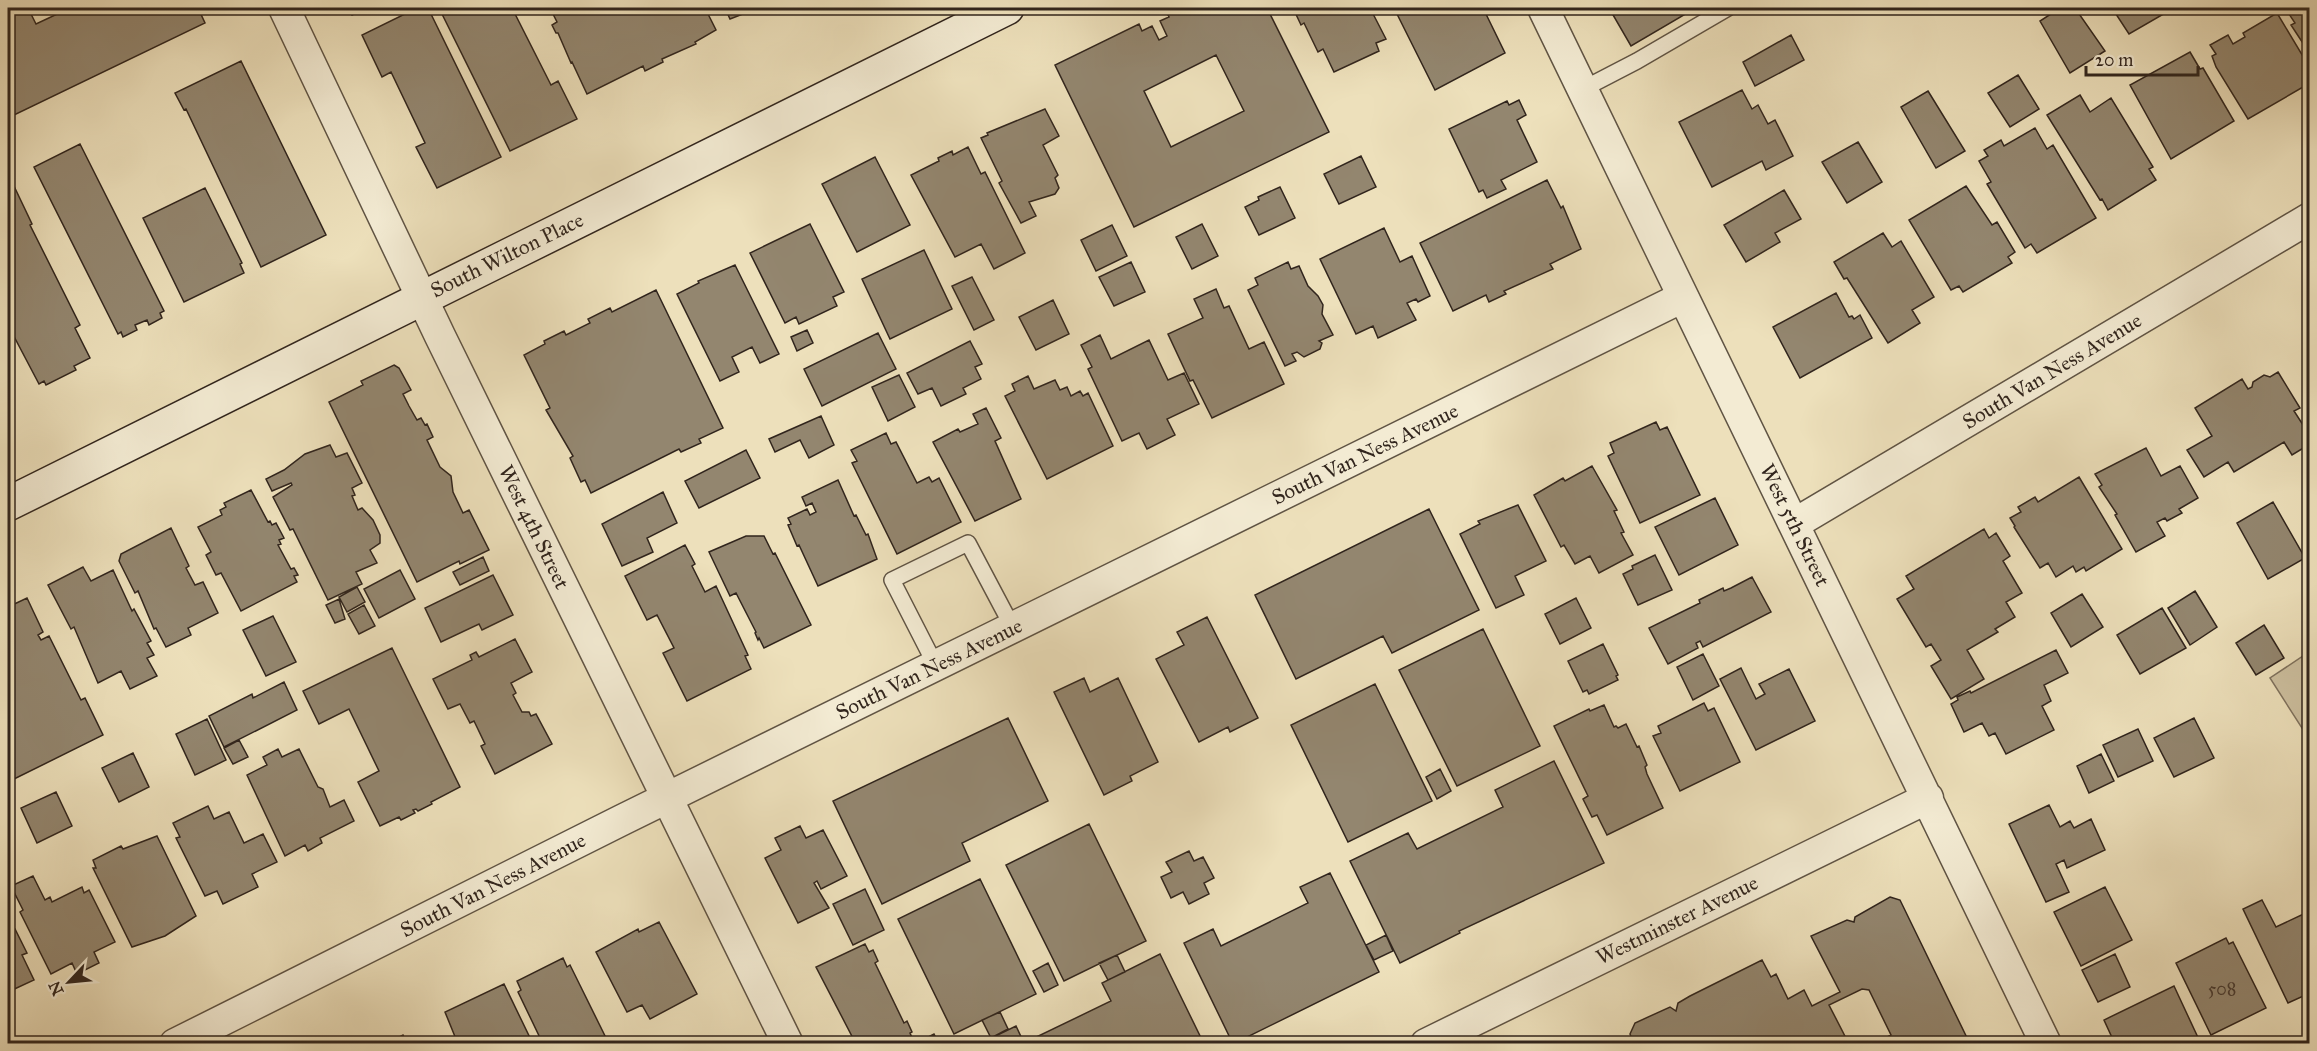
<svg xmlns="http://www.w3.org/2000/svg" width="2317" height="1051" font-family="'IM FELL Great Primer',serif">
	<rect width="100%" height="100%" fill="#ede0bb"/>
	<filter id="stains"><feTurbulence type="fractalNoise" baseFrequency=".00333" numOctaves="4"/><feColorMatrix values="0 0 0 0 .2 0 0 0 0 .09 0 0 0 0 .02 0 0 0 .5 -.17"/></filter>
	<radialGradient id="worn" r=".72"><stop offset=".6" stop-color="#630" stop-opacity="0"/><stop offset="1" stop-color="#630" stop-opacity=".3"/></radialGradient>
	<path fill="#cdc0a0" stroke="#7f725e" stroke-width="1.5" d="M2309 652V739L2270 678Z"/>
	<path fill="#93866f" stroke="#31251d" stroke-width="1.5" fill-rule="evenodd" d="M8 8H28L36 24 70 8H198L205 23 12 116 8 106Z
		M348 8H368L352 15Z
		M417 8H428L501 157 437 188 416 147 425 143 391 72 382 77 362 35Z
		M443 8H512L551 85 558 81 577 119 510 151 442 14 445 12Z
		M550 8H705L716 30 695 42 696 44 662 59 663 62 645 71 643 66 587 94 572 62 571 63 558 33H556L552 25 557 22Z
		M725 8H754V9L748 12 747 10 742 13 743 14 730 19Z
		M1171 8H1267L1329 132 1134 227 1055 65 1139 24 1142 31 1152 26 1159 40 1167 36 1160 21 1169 17 1165 10ZM1216 55 1244 111 1171 147 1144 91Z
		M1293 8H1370L1386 39 1376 43 1379 51 1334 72 1323 49 1318 52 1304 23 1301 25Z
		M1394 8H1477L1479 10 1483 8 1505 53 1435 90Z
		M1609 8H1687L1689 12 1631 46Z
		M2060 8H2075L2105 51 2070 73 2040 21Z
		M2112 8H2174L2129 34Z
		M2285 8H2310V54L2291 25 2295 23Z
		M2277 13 2310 68V83L2248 119 2216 67 2212 56 2216 54 2210 45 2228 35 2233 44 2245 37 2243 33Z
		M1791 35 1804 60 1755 86 1743 62Z
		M2190 52 2200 69 2203 68 2234 121 2171 159 2130 85Z
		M241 61 326 235 261 267 186 109 184 110 175 93Z
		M2018 75 2039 109 2010 127 1988 93Z
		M1742 90 1752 109 1758 105 1768 124 1775 120 1793 156 1766 170 1762 161 1712 187 1679 122Z
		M1928 91 1965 151 1936 168 1901 107Z
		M2080 95 2090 112 2111 98 2153 167 2149 169 2156 180 2108 210 2102 199 2100 200 2047 115Z
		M1519 100 1526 115 1517 120 1537 162 1501 180 1506 189 1487 198 1483 190 1479 192 1449 129 1507 101 1509 105Z
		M1045 109 1059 136 1043 145 1058 175 1055 178 1059 188 1055 194 1029 202 1036 216 1021 223 999 183 1002 181 981 138 988 135 987 133Z
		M2035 128 2047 149 2053 145 2096 218 2037 253 2031 244 2025 248 1987 184 1991 182 1979 161 1988 156 1984 150 2001 140 2004 146Z
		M1858 142 1882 182 1847 203 1822 162Z
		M80 144 164 311 160 313 162 318 149 325 147 320 135 325 137 330 123 337 121 332 118 334 34 167Z
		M968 147 981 174 985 172 1025 253 994 269 981 244 955 257 911 175 939 161 938 158 952 151 953 155Z
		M1361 156 1376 187 1339 204 1324 174Z
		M875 157 910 225 857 252 822 184Z
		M1547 180 1561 208 1563 206 1581 249 1550 264 1553 269 1504 291 1506 294 1489 302 1486 295 1453 311 1420 243Z
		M13 184 32 224 30 225 80 325 75 328 90 358 74 366 76 370 46 385 44 381 39 384 8 325V187Z
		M1966 186 1992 225 1997 222 2015 252 2008 257 2012 263 1963 292 1959 286 1951 290 1909 220Z
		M1280 187 1295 218 1259 235 1245 207 1259 200 1258 197Z
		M205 188 242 263 240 264 244 273 184 302 143 218Z
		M1784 190 1801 219 1775 233 1780 242 1746 262 1724 225Z
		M810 224 844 292 833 297 837 306 799 324 796 317 785 323 750 253Z
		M1202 224 1218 256 1192 269 1176 237Z
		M1112 225 1127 256 1096 271 1081 240Z
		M1384 228 1400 262 1412 256 1430 296 1418 302 1416 299 1407 303 1416 320 1378 338 1373 326 1356 334 1320 259Z
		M1883 233 1892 247 1901 241 1934 297 1912 310 1920 323 1888 343 1847 278 1844 279 1834 262Z
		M924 250 952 309 890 339 862 279Z
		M1131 262 1145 292 1114 306 1099 277Z
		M1288 262 1291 269 1299 266 1308 286 1318 296 1323 305 1322 314 1333 335 1319 341 1322 343 1320 349 1304 357 1297 352 1292 354 1296 361 1285 366 1248 290 1258 285 1255 278Z
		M735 265 779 354 760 363 752 347 732 357 739 372 720 381 677 294 699 283 698 281Z
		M972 277 994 320 974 330 952 286Z
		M1216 289 1224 308 1229 306 1249 349 1264 342 1284 384 1212 418 1193 380 1190 381 1168 334 1203 318 1194 299Z
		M656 290 723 428 699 439 701 443 681 452 679 449 591 493 585 480 581 482 570 458 573 456 546 410 550 408 524 355 545 344 544 341 564 331 566 335 590 323 588 319 610 308 612 312Z
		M1836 293 1849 317 1852 316 1854 319 1860 315 1872 338 1800 378 1773 327Z
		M1053 300 1069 334 1036 350 1019 317Z
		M807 330 813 343 797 351 791 337Z
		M878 333 896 369 822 406 804 369Z
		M1100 335 1111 359 1149 340 1168 380 1184 373 1199 404 1167 419 1175 435 1147 449 1139 433 1122 441 1088 369 1092 367 1081 345Z
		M970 341 982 364 975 367 981 379 963 388 966 394 941 406 932 388 918 394 907 373Z
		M394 365 399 368 411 390 403 394 409 406 417 420 421 418 425 425 427 424 433 437 427 440 440 467 451 476 453 492 463 513 469 510 489 550 460 564 459 561 417 582 329 402 363 385 361 381Z
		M2278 372 2300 408 2294 411 2305 428 2303 429 2310 440V444L2292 455 2284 442 2234 472 2228 462 2204 477 2187 450 2212 436 2195 408 2242 379 2248 389 2252 387 2253 382 2264 375 2270 377Z
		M899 375 915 407 888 421 872 387Z
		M1028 376 1034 389 1055 380 1060 390 1067 387 1071 396 1080 391 1083 396 1088 393 1113 446 1047 479 1005 396 1015 391 1012 384Z
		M986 408 1001 438 995 441 1021 499 975 521 933 442 958 429 960 432 978 424 973 414Z
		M821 416 834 445 809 458 800 440 775 452 769 439Z
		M1656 422 1660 430 1667 427 1700 495 1640 523 1608 456 1614 453 1610 443Z
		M886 433 891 444 896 442 917 483 929 477 932 482 939 478 961 522 897 554 852 463 857 461 851 450Z
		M330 445 336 457 347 453 362 483 352 488 355 495 352 496 358 510 362 508 373 520 380 535V543L370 550 377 563 356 572 362 584 328 600 293 529 290 530 273 497 292 485 291 483 272 491 266 479 284 470 305 454Z
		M2146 448 2161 476 2180 466 2198 498 2179 509 2182 513 2167 521 2165 518 2157 522 2165 536 2136 552 2115 515 2117 514 2099 487 2102 485 2095 474Z
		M746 450 760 478 699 508 685 481Z
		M1592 466 1617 510 1614 511 1624 532 1621 533 1633 555 1599 573 1590 556 1575 564 1564 545 1561 547 1534 495 1563 478 1565 481Z
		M2079 477 2122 549 2086 571 2084 567 2076 572 2073 566 2056 577 2048 563 2040 568 2014 527 2015 526 2010 518 2021 512 2018 507 2035 497 2038 502Z
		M838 480 854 516 856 515 866 535 868 534 877 559 818 586 799 545 797 546 788 525 791 524 788 518 807 509 810 515 816 512 812 503 806 506 802 497Z
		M251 490 268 522 270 521 272 525 276 523 284 538 279 540 281 544 278 545 291 569 294 568 298 575 294 576 297 582 241 611 221 573 216 575 206 555 211 552 198 527 222 515 220 510 226 507 224 503Z
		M663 492 677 523 647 538 653 552 622 566 602 524Z
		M1715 498 1738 545 1679 575 1655 527Z
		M2273 502 2305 558 2268 579 2237 523Z
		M1518 505 1546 561 1515 576 1524 595 1496 608 1460 534 1480 524 1478 521Z
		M1429 509 1479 610 1392 653 1383 636 1296 679 1255 595Z
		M171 528 189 566 186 568 195 585 203 582 218 613 188 628 191 635 166 647 156 628 154 629 138 591 135 593 119 561 121 554Z
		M1984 529 1989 538 1996 533 2010 556 2003 561 2022 593 2006 602 2015 617 1995 629 1998 632 1967 650 1984 679 1951 699 1931 666 1941 660 1931 644 1926 647 1897 599 1914 589 1906 576Z
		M746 536H764L773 554 775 553 811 625 764 648 759 638 758 640 755 633 756 632 736 593 730 596 709 552Z
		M685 545 695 564 692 566 705 592 716 586 748 655 745 656 751 669 687 701 663 653 674 648 657 615 647 620 625 576Z
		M1655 555 1672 590 1638 605 1623 574 1633 569 1632 566Z
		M483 557 489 571 460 585 453 572Z
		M83 567 91 581 113 570 132 611 134 609 151 641 147 643 154 655 147 658 157 676 130 689 121 671 98 683 74 627 71 629 48 585Z
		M400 570 415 599 379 618 364 589Z
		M493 575 513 615 482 630 479 624 441 642 425 608Z
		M1752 577 1771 612 1703 647 1700 641 1696 643 1698 648 1668 664 1649 628 1700 603 1699 600 1723 588 1724 591 1731 588Z
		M357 587 365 602 347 612 339 597Z
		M2195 591 2217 627 2190 645 2168 608Z
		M2082 594 2103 627 2071 647 2051 613Z
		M27 598 43 632 38 635 41 640 49 636 81 700 85 698 103 735 8 782V607Z
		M1576 598 1591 628 1560 644 1545 614Z
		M339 599 345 619 335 623 326 605Z
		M364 605 375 626 359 634 348 614Z
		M2162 608 2186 648 2140 674 2117 635Z
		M273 616 296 662 266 676 243 630Z
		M1207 617 1258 718 1230 732 1228 727 1199 742 1156 659 1184 645 1177 632Z
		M2264 625 2284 658 2256 675 2236 643Z
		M1483 629 1540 746 1457 786 1399 670Z
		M515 639 532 672 511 683 516 693 513 695 522 712H529L531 716 536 714 552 744 495 774 481 746 485 744 474 721 470 723 460 704 448 709 433 679 472 660 470 655 476 652 479 657Z
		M1603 644 1618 675 1616 676 1618 680 1589 694 1587 690 1583 692 1568 661Z
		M392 648 460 787 431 802 432 804 418 811 416 809 413 810 415 813 401 820 399 817 380 826 358 782 379 771 349 709 319 724 303 691Z
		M2056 650 2068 673 2044 685 2051 701 2042 706 2054 730 2006 754 1995 733 1989 736 1982 723 1964 732 1951 704 1958 700 1957 697 1970 691 1971 693Z
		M1703 654 1719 686 1693 700 1677 667Z
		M1741 668 1756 699 1765 694 1759 684 1789 669 1815 721 1756 750 1720 679Z
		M1084 678 1090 692 1118 678 1158 762 1130 776 1132 781 1104 795 1054 692Z
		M284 682 297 710 224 747 209 716 252 694 253 698Z
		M1375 684 1432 801 1348 842 1291 725Z
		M1704 703 1708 711 1714 708 1740 762 1680 791 1653 736 1661 733 1658 726Z
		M1604 705 1614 727 1616 726 1618 728 1626 724 1637 747 1639 746 1647 765 1645 767 1647 774 1663 808 1607 835 1597 815 1592 817 1583 799 1588 796 1554 726 1589 709 1590 711Z
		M1008 718 1048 801 962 843 970 861 882 904 833 801Z
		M2194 718 2214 758 2174 777 2154 738Z
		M207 719 226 760 195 775 176 734Z
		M2138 729 2153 761 2118 777 2103 745Z
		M239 740 248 757 233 764 224 748Z
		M278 749 282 757 299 749 318 787 323 789 330 807 344 800 354 821 320 838 322 843 308 851 305 845 285 856 247 775 267 765 263 757Z
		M133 753 149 787 119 802 102 768Z
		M2101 754 2114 781 2089 793 2077 766Z
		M1554 761 1604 863 1459 931 1460 933 1400 963 1350 861 1408 833 1417 849 1503 807 1495 790Z
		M1440 769 1451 791 1437 799 1426 777Z
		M56 792 72 826 37 843 21 808Z
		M2049 805 2060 827 2070 821 2074 828 2091 819 2105 850 2067 868 2064 860 2056 864 2069 892 2046 902 2009 824Z
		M208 806 214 819 229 812 244 843 263 834 277 862 252 874 258 887 223 904 217 891 205 896 176 838 180 837 173 823Z
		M1089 824 1146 941 1064 981 1006 865Z
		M800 826 806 838 823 830 847 876 821 889 817 881 814 883 829 908 798 923 765 858 781 850 775 838Z
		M157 836 196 916 165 936 132 947 93 868H96L93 860 121 846 123 849Z
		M1189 851 1194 861 1203 857 1214 878 1204 883 1209 894 1189 904 1183 892 1171 898 1161 877 1172 872 1166 862Z
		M1330 873 1379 972 1233 1044 1184 943 1213 929 1221 946 1308 903 1300 887Z
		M33 876 45 900 50 897 52 902 82 887 84 893 89 890 115 942 94 952 99 963 77 974 72 963 51 974 20 912 23 910 11 886Z
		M980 879 1036 994 954 1034 898 919Z
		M2105 887 2132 940 2081 966 2054 912Z
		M865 889 884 930 853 945 833 904Z
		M1890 897 1900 900 1970 1044H1891L1887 1037 1891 1035 1869 990 1862 989 1829 1005 1849 1044H1756L1755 1041 1750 1044H1634L1630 1034 1635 1023 1670 1007 1676 1011 1678 1003 1690 996 1762 960 1771 977 1776 974 1788 999 1804 990 1812 1006 1840 992 1811 936 1847 920 1854 922 1855 917Z
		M2262 900 2276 927 2310 911V993L2288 1003 2243 909Z
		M659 922 697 994 650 1019 642 1005 627 1012 596 952 638 929 639 932Z
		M8 927 10 931 15 929 27 953 22 955 34 980 8 992Z
		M1386 935 1393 951 1374 960 1366 945Z
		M2226 938 2229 944 2233 942 2266 1008 2211 1035 2176 963Z
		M865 944 869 952 873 950 878 961 875 963 904 1023 907 1021 912 1032 910 1033 913 1040 906 1044H856L816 967Z
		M1160 954 1204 1044H979L1016 1026 1024 1043 1111 1001 1102 983Z
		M2115 954 2130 987 2098 1002 2082 970Z
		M1117 955 1125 972 1108 980 1099 963Z
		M563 958 567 967 570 965 609 1044H543L518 992 521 990 517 981Z
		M1048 963 1058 985 1044 992 1033 971Z
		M504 984 533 1044H458L445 1012Z
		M2174 986 2201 1044H2115L2104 1020Z
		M1000 1012 1008 1029 991 1038 982 1020Z
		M934 1034 939 1044H915Z
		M403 1035 407 1044H386Z"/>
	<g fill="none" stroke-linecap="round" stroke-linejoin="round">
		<defs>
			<path id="lane" d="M1583 89 1637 61 1728 8
				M936 666 892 580 968 543 1013 628"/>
			<path id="street" d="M284 8 440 336 788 1044
				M1543 8 2046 1044
				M1794 524 2310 218
				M175 1044 622 820 1683 297
				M1426 1044 1928 798"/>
			<path id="secondary" d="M8 504 1007 8"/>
		</defs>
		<use href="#lane" stroke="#605444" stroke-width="18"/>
		<use href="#street" stroke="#605444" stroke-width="33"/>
		<use href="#secondary" stroke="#31251d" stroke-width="36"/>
		<use href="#lane" stroke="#f3ebd3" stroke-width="15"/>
		<use href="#street" stroke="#f3ebd3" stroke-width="30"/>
		<use href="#secondary" stroke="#f3ebd3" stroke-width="33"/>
	</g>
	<g text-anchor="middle" stroke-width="6" stroke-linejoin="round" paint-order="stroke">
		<g font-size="18" fill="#4a3d32">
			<text x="2222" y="995">508</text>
		</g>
		<g font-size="21" fill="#31251d" stroke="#f3ebd3">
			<text transform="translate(507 255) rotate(-26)" y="7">South Wilton Place</text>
			<text transform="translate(2052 371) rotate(-31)" y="7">South Van Ness Avenue</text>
			<text transform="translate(1365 454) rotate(-26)" y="7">South Van Ness Avenue</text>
			<text transform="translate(1795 525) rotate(64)" y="7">West 5th Street</text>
			<text transform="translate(534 527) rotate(64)" y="7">West 4th Street</text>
			<text transform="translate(929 669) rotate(-26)" y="7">South Van Ness Avenue</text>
			<text transform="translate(493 885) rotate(-27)" y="7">South Van Ness Avenue</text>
			<text transform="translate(1677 920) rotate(-26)" y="7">Westminster Avenue</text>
		</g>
	</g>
	<rect width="2317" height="1051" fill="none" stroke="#ede0bb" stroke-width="30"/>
	<rect x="9" y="9" width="2299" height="1033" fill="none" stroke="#31251d" stroke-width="3"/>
	<rect x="15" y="15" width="2287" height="1021" fill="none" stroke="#31251d" stroke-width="1.5"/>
	<g transform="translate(69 982) rotate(244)" stroke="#f3ebd3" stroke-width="4.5" paint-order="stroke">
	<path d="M0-4.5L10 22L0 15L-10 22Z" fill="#31251d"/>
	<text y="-9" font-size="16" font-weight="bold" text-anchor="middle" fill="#31251d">N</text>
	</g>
	<path d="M2086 66v9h112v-9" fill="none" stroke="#31251d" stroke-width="3"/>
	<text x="2095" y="66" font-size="18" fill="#31251d" stroke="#f3ebd3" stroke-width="4.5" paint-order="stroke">20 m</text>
	<rect width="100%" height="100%" filter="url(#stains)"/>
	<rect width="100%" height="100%" fill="url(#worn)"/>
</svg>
